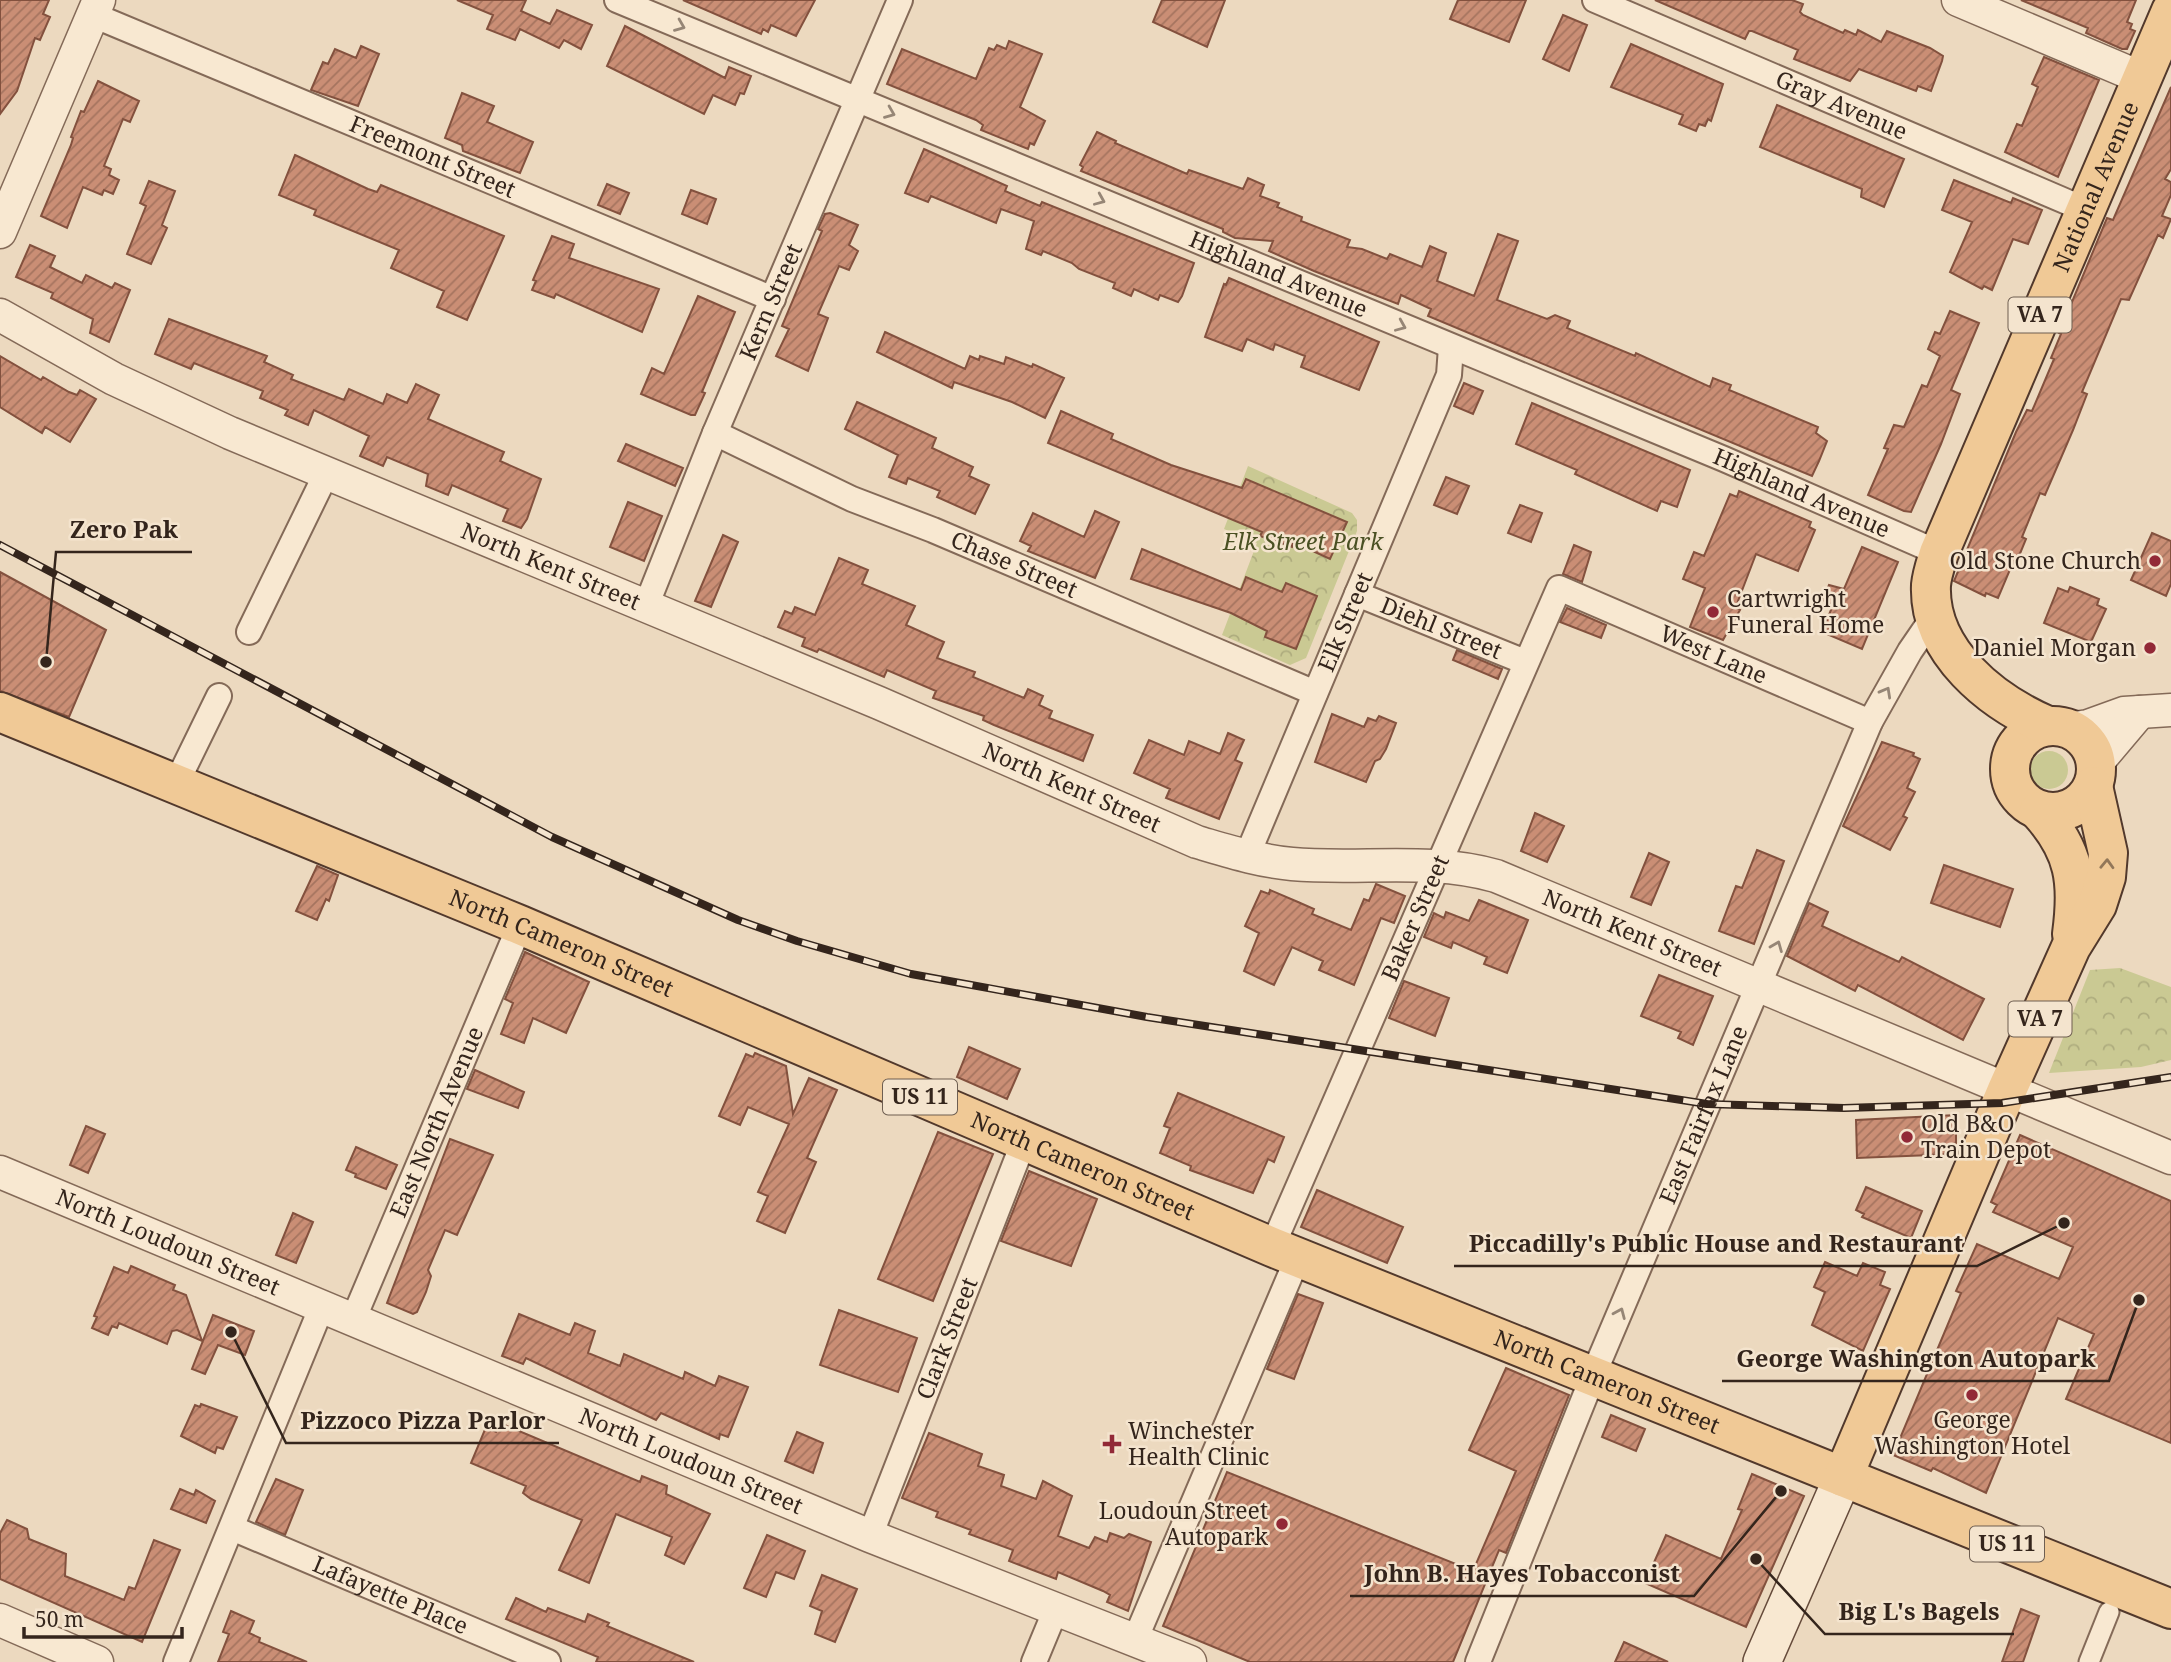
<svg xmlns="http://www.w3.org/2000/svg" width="2171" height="1662" font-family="'Noto Serif',serif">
	<defs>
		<pattern id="park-crowns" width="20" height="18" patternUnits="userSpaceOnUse" patternTransform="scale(1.75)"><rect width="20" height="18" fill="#cac993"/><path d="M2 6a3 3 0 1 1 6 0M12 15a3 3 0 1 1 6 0" fill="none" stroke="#aeac7e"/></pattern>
		<pattern id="building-hatch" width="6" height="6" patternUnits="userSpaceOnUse" patternTransform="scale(1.75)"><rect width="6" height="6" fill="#ca8e75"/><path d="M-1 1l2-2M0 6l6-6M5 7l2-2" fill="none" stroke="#a5745f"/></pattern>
	</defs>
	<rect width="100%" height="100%" fill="#ecd9bf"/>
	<path fill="url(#park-crowns)" d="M1248 466 1352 513 1357 520V531L1306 658 1290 665 1222 635 1257 543 1224 529Z
		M2120 968 2171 987V1060L2141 1067 2049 1073 2090 970Z"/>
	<path fill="#cac993" d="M2030 770a19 19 0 1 1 38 0a19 19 0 1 1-38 0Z"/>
	<path fill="url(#building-hatch)" stroke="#83513e" stroke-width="2" d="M0 0H49L43 14 50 17 40 40 35 38 17 91 0 114Z
		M457 0H526L521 11 550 24 557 10 592 25 581 49 564 40 559 48 520 29 515 40 487 29 493 15Z
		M683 0H815L796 36 771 25 768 32 763 29 761 34Z
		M1162 0H1225L1207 47 1153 22Z
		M1458 0H1526L1509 42 1450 19Z
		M1655 0H1792L1803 4 1800 12 1803 15 1843 33 1845 30 1856 35 1858 30 1881 42 1887 31 1930 48 1943 56 1942 61 1931 91 1918 86 1916 91 1859 69 1850 81 1794 59 1798 50 1752 31H1749L1745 39Z
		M2021 0H2136L2127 22 2132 24 2130 29 2135 31 2127 49H2122L2086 33 2088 28Z
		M1563 15 1587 25 1569 71 1543 59Z
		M625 26 725 78 729 67 751 76 744 94 740 93 735 105 713 95 704 114 607 66Z
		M1009 41 1042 54 1020 107 1045 121 1034 145 1030 143 1028 149 981 130 983 125 976 120 887 84 902 49 976 79 989 48 994 50 997 45 1006 49Z
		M1631 44 1723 84 1711 121 1708 119 1705 126 1699 124 1696 131 1679 124 1683 115 1611 87Z
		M361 46 379 54 358 106 311 90 323 62 328 64 335 49 356 58Z
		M2044 57 2099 80 2058 177 2005 152 2017 124 2022 126 2038 87 2032 84Z
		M98 81 139 101 130 122 123 119 104 166 111 169 109 175 119 180 113 194 104 190 102 195 83 187 67 228 41 216 71 145 73 138 71 137 81 111 84 112Z
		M2171 87V169L2165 179 2171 182V195L2162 216 2171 219 2163 238 2158 235 2129 300 2121 299 2082 392 2087 394 2073 430 2045 495 2040 493 2022 537 2026 539 2017 561 2014 560 1998 598 1986 593 1985 596 1954 581 2016 432 2027 410 2032 411 2054 359 2051 358 2061 334 2059 333 2107 218 2113 220Z
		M462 93 494 106 487 122 533 142 520 173 463 151 462 145 445 138Z
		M1777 105 1904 159 1884 207 1861 197 1862 189 1760 147Z
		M1097 132 1116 141 1115 143 1187 174 1189 170 1243 189 1248 178 1264 185 1260 196 1279 203 1277 207 1302 217 1301 221 1350 240 1347 247 1362 249 1387 259 1390 254 1422 267 1430 246 1446 253 1437 281 1474 296 1498 234 1518 241 1497 300 1547 319 1555 315 1570 321 1567 328 1635 356 1636 353 1710 387 1713 378 1731 385 1729 390 1818 427 1816 433 1827 441 1819 461 1812 476 1428 316 1431 309 1401 295 1398 304 1314 271 1269 251 1273 241 1235 238 1223 232V229L1081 171 1083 167 1080 165Z
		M924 149 1007 186 1005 191 1040 206 1042 202 1194 263 1182 296 1178 302 1160 295 1158 300 1134 289 1131 296 1113 288 1115 283 1079 269 1072 263 1043 251 1041 255 1026 249 1034 221 1001 209 996 223 931 196 928 202 905 193Z
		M295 155 368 189 377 192 381 185 504 236 467 320 437 307 444 291 391 268 399 250 314 215 316 210 279 195Z
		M1954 180 2011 203 2013 198 2042 210 2028 244 2013 239 1992 290 1984 286 1982 289 1950 272 1972 222 1942 210Z
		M149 181 175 191 162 225 167 228 151 264 127 254 146 206 140 203Z
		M607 184 629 193 620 214 598 205Z
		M691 190 716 199 707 224 682 214Z
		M830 213 858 225 849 245 858 251 849 270 839 266 818 314 828 318 808 371 776 356 789 329 782 326 822 231 818 229 825 214Z
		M552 236 574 244 569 258 659 289 642 332 556 294 554 298 532 290 536 281 533 280Z
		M30 245 55 256 50 267 82 283 86 275 112 288 115 283 130 290 109 342 90 333 93 319 51 298 53 293 16 277Z
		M1229 278 1379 342 1359 390 1301 367 1305 356 1275 344 1273 350 1247 339 1242 351 1205 337 1224 284 1226 285Z
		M698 296 735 312 702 392 705 393 695 415H691L641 394 652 368 664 374Z
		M1950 311 1979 323 1951 390 1960 394 1941 444 1911 512 1904 511 1868 495 1888 449 1884 448 1894 425 1904 427 1922 385 1927 387 1940 356 1928 349 1935 332 1940 334Z
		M169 319 267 356 264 362 293 375 291 379 344 400 349 389 383 404 387 394 407 403 416 384 439 395 428 419 504 452 500 461 541 479 527 519 521 528 503 521 508 509 452 485 448 495 426 486 428 474 387 457 383 466 360 456 369 436 314 410 308 425 285 415 288 410 260 398 263 391 194 363 191 369 155 354Z
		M885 332 965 369 970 356 979 360 980 356 1004 364 1006 357 1032 367 1033 364 1064 378 1045 418 1012 402 954 382 952 388 877 352Z
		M0 356 41 380 43 377 69 392 77 395 80 390 96 399 70 442 45 427 42 433 0 407Z
		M1464 383 1483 391 1473 414 1454 406Z
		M857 402 936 438 932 448 973 467 969 476 989 485 975 514 937 497 940 491 908 478 906 484 889 477 898 455 845 429Z
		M1532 403 1690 470 1677 507 1661 501 1657 511 1575 474 1577 470 1516 444Z
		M1061 411 1113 434 1111 439 1171 465 1242 488 1246 479 1347 522 1330 559 1293 542 1292 547 1260 536 1262 532 1048 443Z
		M626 444 683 468 675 486 618 461Z
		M1446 477 1469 486 1457 514 1434 505Z
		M1739 491 1811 522 1809 527 1815 530 1798 571 1756 554 1738 601 1736 608 1740 610 1723 640 1690 627 1705 588 1683 579 1694 552 1704 556 1730 494 1737 497Z
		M628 502 662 516 644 561 610 547Z
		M1520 505 1542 513 1531 542 1508 533Z
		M1095 511 1119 522 1095 578 1028 551 1031 546 1020 541 1033 513 1084 537Z
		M2152 533 2171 541V584L2166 596 2131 580Z
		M723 535 738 542 711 607 695 601Z
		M1574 545 1591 552 1582 582 1563 574Z
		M1862 547 1898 562 1862 649 1822 632 1833 605 1823 600 1829 585 1844 589Z
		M1142 549 1241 590 1246 577 1282 592 1286 583 1317 596 1296 649 1265 637 1267 631 1231 613 1131 579Z
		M839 558 868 570 862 584 915 606 906 625 944 642 937 658 975 672 973 677 1024 698 1028 689 1043 696 1039 705 1052 711 1049 718 1093 735 1083 761 994 725 983 720 984 716 933 698 936 691 887 670 884 677 819 649 817 652 802 646 805 638 778 627 785 611 792 614 795 607 815 615Z
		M0 572 106 630 69 717 0 691Z
		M2070 587 2099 599 2097 605 2106 609 2091 642 2044 623 2058 588 2068 592Z
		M1567 608 1606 625 1601 638 1560 622Z
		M1457 650 1502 669 1498 679 1453 660Z
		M1332 714 1364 727 1368 718 1376 721 1379 716 1396 723 1386 749 1380 759 1375 761 1366 782 1315 762Z
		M1228 733 1244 740 1235 760 1242 763 1219 819 1166 798 1170 789 1134 773 1149 740 1184 755 1189 741 1220 754Z
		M1882 742 1914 753 1913 756 1920 759 1907 788 1915 792 1903 816 1907 818 1890 850 1843 826Z
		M1535 813 1564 826 1547 862 1521 851Z
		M1757 850 1784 861 1754 944 1719 931 1736 886 1742 888Z
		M1649 853 1669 862 1651 905 1631 897Z
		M1944 865 2013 889 2000 927 1931 903Z
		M317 866 338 875 329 901 326 899 317 920 296 911Z
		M1376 884 1405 896 1394 923 1381 918 1354 985 1319 970 1323 961 1292 947 1274 985 1244 971 1259 933 1245 926 1261 891 1269 894 1270 890 1298 902 1314 909 1312 914 1351 930 1364 899 1369 901Z
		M1479 900 1528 920 1507 973 1484 964 1487 957 1453 942 1451 948 1424 937 1434 913 1444 918 1446 912 1469 921Z
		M1809 903 1828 912 1822 926 1899 962 1902 957 1984 999 1963 1040 1858 985 1855 991 1787 956Z
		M525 952 589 982 566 1033 533 1018 524 1043 501 1034 513 1003 505 999Z
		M1659 975 1713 996 1693 1045 1678 1038 1681 1032 1641 1016Z
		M1404 981 1449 998 1435 1036 1389 1018Z
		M969 1047 1020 1069 1007 1099 957 1077Z
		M755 1053 786 1066 793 1114 809 1078 837 1090 807 1158 816 1162 785 1233 757 1221 768 1196 758 1192 789 1124 748 1107 740 1125 719 1116 746 1054 753 1057Z
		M475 1070 524 1092 518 1108 467 1089Z
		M1178 1093 1284 1137 1274 1162 1268 1159 1253 1193 1190 1170 1191 1166 1160 1153 1170 1128 1164 1126Z
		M1956 1115V1154L1857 1158 1856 1120Z
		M86 1126 105 1134 88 1173 70 1165Z
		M938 1132 993 1154 933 1301 878 1279Z
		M2020 1135 2171 1201V1443L2066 1399 2094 1334 2058 1318 1986 1493 1933 1468 1931 1471 1893 1455 1961 1293 1956 1291 1977 1244 2059 1279 2073 1247 1993 1212 1997 1205 1991 1202Z
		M450 1139 493 1155 457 1235 445 1230 428 1270 431 1276 426 1292 417 1312 413 1314 387 1303Z
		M356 1147 397 1165 386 1189 355 1177 356 1174 346 1170Z
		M1029 1171 1097 1199 1071 1266 1001 1241Z
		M1866 1187 1922 1211 1911 1238 1862 1217 1864 1214 1856 1210Z
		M1317 1190 1403 1227 1387 1263 1301 1227Z
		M293 1213 313 1222 296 1263 276 1255Z
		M1825 1262 1857 1276 1863 1263 1885 1272 1880 1285 1890 1289 1863 1351 1812 1325 1825 1292 1814 1287Z
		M131 1266 175 1285 173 1290 186 1295 202 1341 177 1330 172 1331 167 1344 119 1323 117 1328 112 1326 108 1335 92 1328 97 1317 94 1316 114 1267 128 1273Z
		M1298 1294 1323 1303 1294 1379 1267 1369Z
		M839 1310 917 1338 898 1392 820 1365Z
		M519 1314 570 1335 575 1323 595 1331 588 1353 620 1366 624 1354 683 1379 685 1372 715 1386 719 1376 748 1387 728 1437 720 1434 719 1439 661 1413 656 1420 526 1358 523 1364 502 1356Z
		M213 1315 254 1331 245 1355 218 1345 205 1374 192 1369Z
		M1506 1368 1569 1395 1506 1553 1499 1550 1453 1662H1250L1163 1626 1227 1472 1473 1571 1516 1471 1469 1450Z
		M201 1404 237 1417 223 1449 217 1447 215 1453 181 1436 195 1405 200 1407Z
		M1611 1415 1645 1429 1636 1451 1602 1437Z
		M500 1423 640 1482 642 1476 667 1486 666 1494 710 1514 684 1564 665 1555 672 1537 616 1514 589 1583 559 1570 582 1520 531 1499 523 1493 526 1486 471 1463 486 1427 496 1432Z
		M797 1432 823 1443 813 1473 785 1461Z
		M929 1433 982 1454 978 1466 1004 1475 1001 1486 1036 1499 1043 1481 1072 1496 1058 1536 1089 1548 1095 1537 1107 1542 1110 1533 1124 1538 1129 1534 1151 1542 1128 1611 1107 1602 1110 1595 1103 1591 1058 1572 1056 1579 1009 1561 1013 1550 969 1534 971 1530 936 1517 938 1512 902 1498Z
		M1752 1474 1804 1496 1746 1627 1645 1583 1666 1535 1721 1559 1742 1510 1738 1509Z
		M276 1479 303 1490 285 1535 256 1522Z
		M180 1489 194 1495 196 1490 215 1501 206 1523 171 1509Z
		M7 1520 27 1529 29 1539 66 1554 65 1576 124 1600 129 1587 135 1589 154 1540 180 1550 142 1642 0 1579V1533Z
		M767 1535 805 1551 794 1579 776 1572 766 1597 744 1588Z
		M822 1575 857 1589 835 1642 815 1634 822 1611 810 1606Z
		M516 1598 546 1612 548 1608 585 1622 588 1614 609 1623 607 1626 694 1662H596L598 1657 506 1619Z
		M2021 1609 2039 1616 2023 1662H2002Z
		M231 1611 254 1621 249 1633 260 1638 259 1642 307 1662H218L229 1634 223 1632Z
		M1624 1642 1668 1662H1615Z"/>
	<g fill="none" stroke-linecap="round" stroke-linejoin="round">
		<defs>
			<path id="pedestrian" d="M2089 1662 2109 1612"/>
			<g id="minor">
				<path id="s1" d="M617 0 1724 459 1939 553"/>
				<path id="s2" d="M1595 0 2086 210"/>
				<path id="s3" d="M93 15 773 299"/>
				<path id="s4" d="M715 433 852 499 933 530 1315 693"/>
				<path id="s5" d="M1357 594 1525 662"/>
				<path id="s6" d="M646 606 715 433 900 0"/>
				<path d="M249 632 326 474"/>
				<path d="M176 784 219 696"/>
				<path id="s7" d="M1247 856 1449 375 1451 347"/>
				<path id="s8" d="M1272 1247 1559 588 1870 722"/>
				<path id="s9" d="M353 1320 520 925"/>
				<path id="s10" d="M232 1528 548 1662"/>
				<path id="s11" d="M870 1536 1024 1141"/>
				<path d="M1135 1640 1298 1257"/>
				<path d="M176 1662 322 1306"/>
				<path d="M1034 1662 1056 1609"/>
				<path id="s12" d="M1478 1662 1600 1359 1870 722 1910 651 1934 616"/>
			</g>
			<g id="tertiary">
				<path d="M1958 0 2142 78"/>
				<path d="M0 232 99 0"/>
				<path id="s13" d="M0 315 114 379 230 433 879 703 1197 842C1228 851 1259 861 1292 864 1360 870 1430 857 1496 876L2171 1158"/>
				<path d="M2068 729 2088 726 2124 713 2171 710"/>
				<path d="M2096 764 2140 712"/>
				<path id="s14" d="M0 1172 870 1536 1190 1662"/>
				<path d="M0 1620 97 1662"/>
			</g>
			<path id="secondary" d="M1762 1662 1843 1477"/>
			<g id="primary">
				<path id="s15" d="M0 712 520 925 1272 1247 2171 1609"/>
				<circle cx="2053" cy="769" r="43"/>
				<path id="s16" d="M2048 726C1992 702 1928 652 1931 585 1932 574 1936 563 1939 553L2171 11"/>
				<path d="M2039 811C2075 851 2079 882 2072 934"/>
				<path d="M1843 1477 2007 1090 2071 947 2097 905 2106 877 2108 853 2093 786"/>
			</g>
		</defs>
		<use href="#pedestrian" stroke="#846a58" stroke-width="23"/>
		<use href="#minor" stroke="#846a58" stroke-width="28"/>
		<use href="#tertiary" stroke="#846a58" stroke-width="35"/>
		<use href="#secondary" stroke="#664b3b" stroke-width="40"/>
		<use href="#primary" stroke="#52392c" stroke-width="42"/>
		<use href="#pedestrian" stroke="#f8e8d1" stroke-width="19"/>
		<use href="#minor" stroke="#f8e8d1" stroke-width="24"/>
		<use href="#tertiary" stroke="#f8e8d1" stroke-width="32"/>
		<use href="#secondary" stroke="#f8e8d1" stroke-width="37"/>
		<use href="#primary" stroke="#f0c996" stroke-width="38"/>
		<defs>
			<path id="rail" d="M0 545 552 837 738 920 797 941 911 974 1147 1017 1707 1104 1844 1108 2002 1103 2171 1077"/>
		</defs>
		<use href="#rail" stroke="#34251c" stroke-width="8"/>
		<use href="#rail" stroke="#f4e4ce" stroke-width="5" stroke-dasharray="16" stroke-linecap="butt"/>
	</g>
	<defs><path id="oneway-chevron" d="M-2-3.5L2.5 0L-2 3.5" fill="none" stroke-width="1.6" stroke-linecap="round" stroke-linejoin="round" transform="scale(1.75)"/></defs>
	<g stroke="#968676">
		<use href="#oneway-chevron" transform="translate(680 26) rotate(22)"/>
		<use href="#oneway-chevron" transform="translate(890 113) rotate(22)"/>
		<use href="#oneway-chevron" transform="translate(1100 200) rotate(23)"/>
		<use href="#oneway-chevron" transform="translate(1401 326) rotate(23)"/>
		<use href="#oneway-chevron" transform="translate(1886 692) rotate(-61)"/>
		<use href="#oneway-chevron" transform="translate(1777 946) rotate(-68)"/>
		<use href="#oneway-chevron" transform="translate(1620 1313) rotate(-67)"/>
	</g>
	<use stroke="#927759" href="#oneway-chevron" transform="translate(2107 864) rotate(-88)"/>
	<g fill="#922937" stroke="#f4e4ce" stroke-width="2.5">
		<circle cx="2155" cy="561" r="7"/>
		<circle cx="1713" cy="612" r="7"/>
		<circle cx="2150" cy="648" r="7"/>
		<circle cx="1907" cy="1137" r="7"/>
		<circle cx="1972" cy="1395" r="7"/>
		<path d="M1108.5 1433.5h7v7h7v7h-7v7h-7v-7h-7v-7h7z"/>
		<circle cx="1282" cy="1524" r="7"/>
	</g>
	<g text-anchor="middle" stroke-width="5" stroke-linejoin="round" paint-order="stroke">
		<g fill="#f4e4ce" stroke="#6e5e51" stroke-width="2">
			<rect x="2008.5" y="297.5" width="63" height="35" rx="5"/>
			<rect x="2008.5" y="1001.5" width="63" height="35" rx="5"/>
			<rect x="883" y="1079.5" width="74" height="35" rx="5"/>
			<rect x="1970" y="1526.5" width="74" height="35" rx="5"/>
		</g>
		<g font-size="21" font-weight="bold" fill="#34251c">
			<text x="2040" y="322">VA 7</text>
			<text x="2040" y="1026">VA 7</text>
			<text x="920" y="1104">US 11</text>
			<text x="2007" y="1551">US 11</text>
		</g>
		<g font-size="23" fill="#34251c" stroke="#f4e4ce">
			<text dy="8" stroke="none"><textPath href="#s2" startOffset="268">Gray Avenue</textPath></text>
			<text dy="8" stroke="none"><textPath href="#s3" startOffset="368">Freemont Street</textPath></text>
			<text dy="8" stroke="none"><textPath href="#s16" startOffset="626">National Avenue</textPath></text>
			<text dy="8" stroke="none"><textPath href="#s1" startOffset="716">Highland Avenue</textPath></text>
			<text dy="8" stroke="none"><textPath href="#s6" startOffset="329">Kern Street</textPath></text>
			<text dy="8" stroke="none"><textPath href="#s1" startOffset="1283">Highland Avenue</textPath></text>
			<text dy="8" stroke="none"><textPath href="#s4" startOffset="327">Chase Street</textPath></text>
			<text dy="8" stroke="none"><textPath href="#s13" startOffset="606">North Kent Street</textPath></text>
			<text dy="8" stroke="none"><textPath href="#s7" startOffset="254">Elk Street</textPath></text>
			<text dy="8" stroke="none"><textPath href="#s5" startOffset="91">Diehl Street</textPath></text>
			<text dy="8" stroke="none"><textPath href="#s8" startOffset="887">West Lane</textPath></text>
			<text dy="8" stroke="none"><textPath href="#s13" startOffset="1172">North Kent Street</textPath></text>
			<text dy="8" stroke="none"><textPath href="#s8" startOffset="359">Baker Street</textPath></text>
			<text dy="8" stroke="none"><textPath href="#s13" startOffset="1759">North Kent Street</textPath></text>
			<text dy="8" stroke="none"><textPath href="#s15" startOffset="607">North Cameron Street</textPath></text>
			<text dy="8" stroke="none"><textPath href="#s12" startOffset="592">East Fairfax Lane</textPath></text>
			<text dy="8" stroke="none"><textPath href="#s9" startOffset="215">East North Avenue</textPath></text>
			<text dy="8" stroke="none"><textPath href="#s15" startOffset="1174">North Cameron Street</textPath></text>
			<text dy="8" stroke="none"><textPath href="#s14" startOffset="182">North Loudoun Street</textPath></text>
			<text dy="8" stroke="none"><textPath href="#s11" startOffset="212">Clark Street</textPath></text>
			<text dy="8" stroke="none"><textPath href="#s15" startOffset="1741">North Cameron Street</textPath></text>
			<text dy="8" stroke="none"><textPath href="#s14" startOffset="749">North Loudoun Street</textPath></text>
			<text dy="8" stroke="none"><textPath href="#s10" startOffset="172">Lafayette Place</textPath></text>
		</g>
		<g font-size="23" font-style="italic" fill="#4a5023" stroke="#f4e4ce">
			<text x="1303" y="550">Elk Street Park</text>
		</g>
		<g font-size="23" fill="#34251c" stroke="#f4e4ce" text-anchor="end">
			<text x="2141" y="569">Old Stone Church</text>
			<text x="1727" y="607" text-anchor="start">Cartwright<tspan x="1727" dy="26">Funeral Home</tspan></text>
			<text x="2136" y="656">Daniel Morgan</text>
			<text x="1921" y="1132" text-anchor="start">Old B&amp;O<tspan x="1921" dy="26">Train Depot</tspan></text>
			<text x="1972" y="1428" text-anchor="middle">George<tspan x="1972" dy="26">Washington Hotel</tspan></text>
			<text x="1128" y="1439" text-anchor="start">Winchester<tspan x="1128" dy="26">Health Clinic</tspan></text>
			<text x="1268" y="1519">Loudoun Street<tspan x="1268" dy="26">Autopark</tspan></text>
		</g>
	</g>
	<path fill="none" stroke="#34251c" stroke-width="2.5" d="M46 662L56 552H192M2064 1223L1977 1266H1454M2139 1300L2109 1381H1722M231 1332L286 1443H559M1781 1491L1694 1596H1350M1756 1559L1825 1634H2014"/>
	<g fill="#34251c" stroke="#f4e4ce" stroke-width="2.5">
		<circle cx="46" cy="662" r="7"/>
		<circle cx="2064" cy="1223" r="7"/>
		<circle cx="2139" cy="1300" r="7"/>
		<circle cx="231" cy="1332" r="7"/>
		<circle cx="1781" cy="1491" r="7"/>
		<circle cx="1756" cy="1559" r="7"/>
	</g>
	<g font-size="24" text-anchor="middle" font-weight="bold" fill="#34251c" stroke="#f4e4ce" stroke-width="5" stroke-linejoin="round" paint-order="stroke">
		<text x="124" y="538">Zero Pak</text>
		<text x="1716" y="1252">Piccadilly's Public House and Restaurant</text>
		<text x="1916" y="1367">George Washington Autopark</text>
		<text x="423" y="1429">Pizzoco Pizza Parlor</text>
		<text x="1522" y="1582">John B. Hayes Tobacconist</text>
		<text x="1919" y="1620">Big L's Bagels</text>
	</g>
	<path d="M24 1627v10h158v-10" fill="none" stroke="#34251c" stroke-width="3.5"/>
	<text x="35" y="1627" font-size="21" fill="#34251c" stroke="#f4e4ce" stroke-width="5" paint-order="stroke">50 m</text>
</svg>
